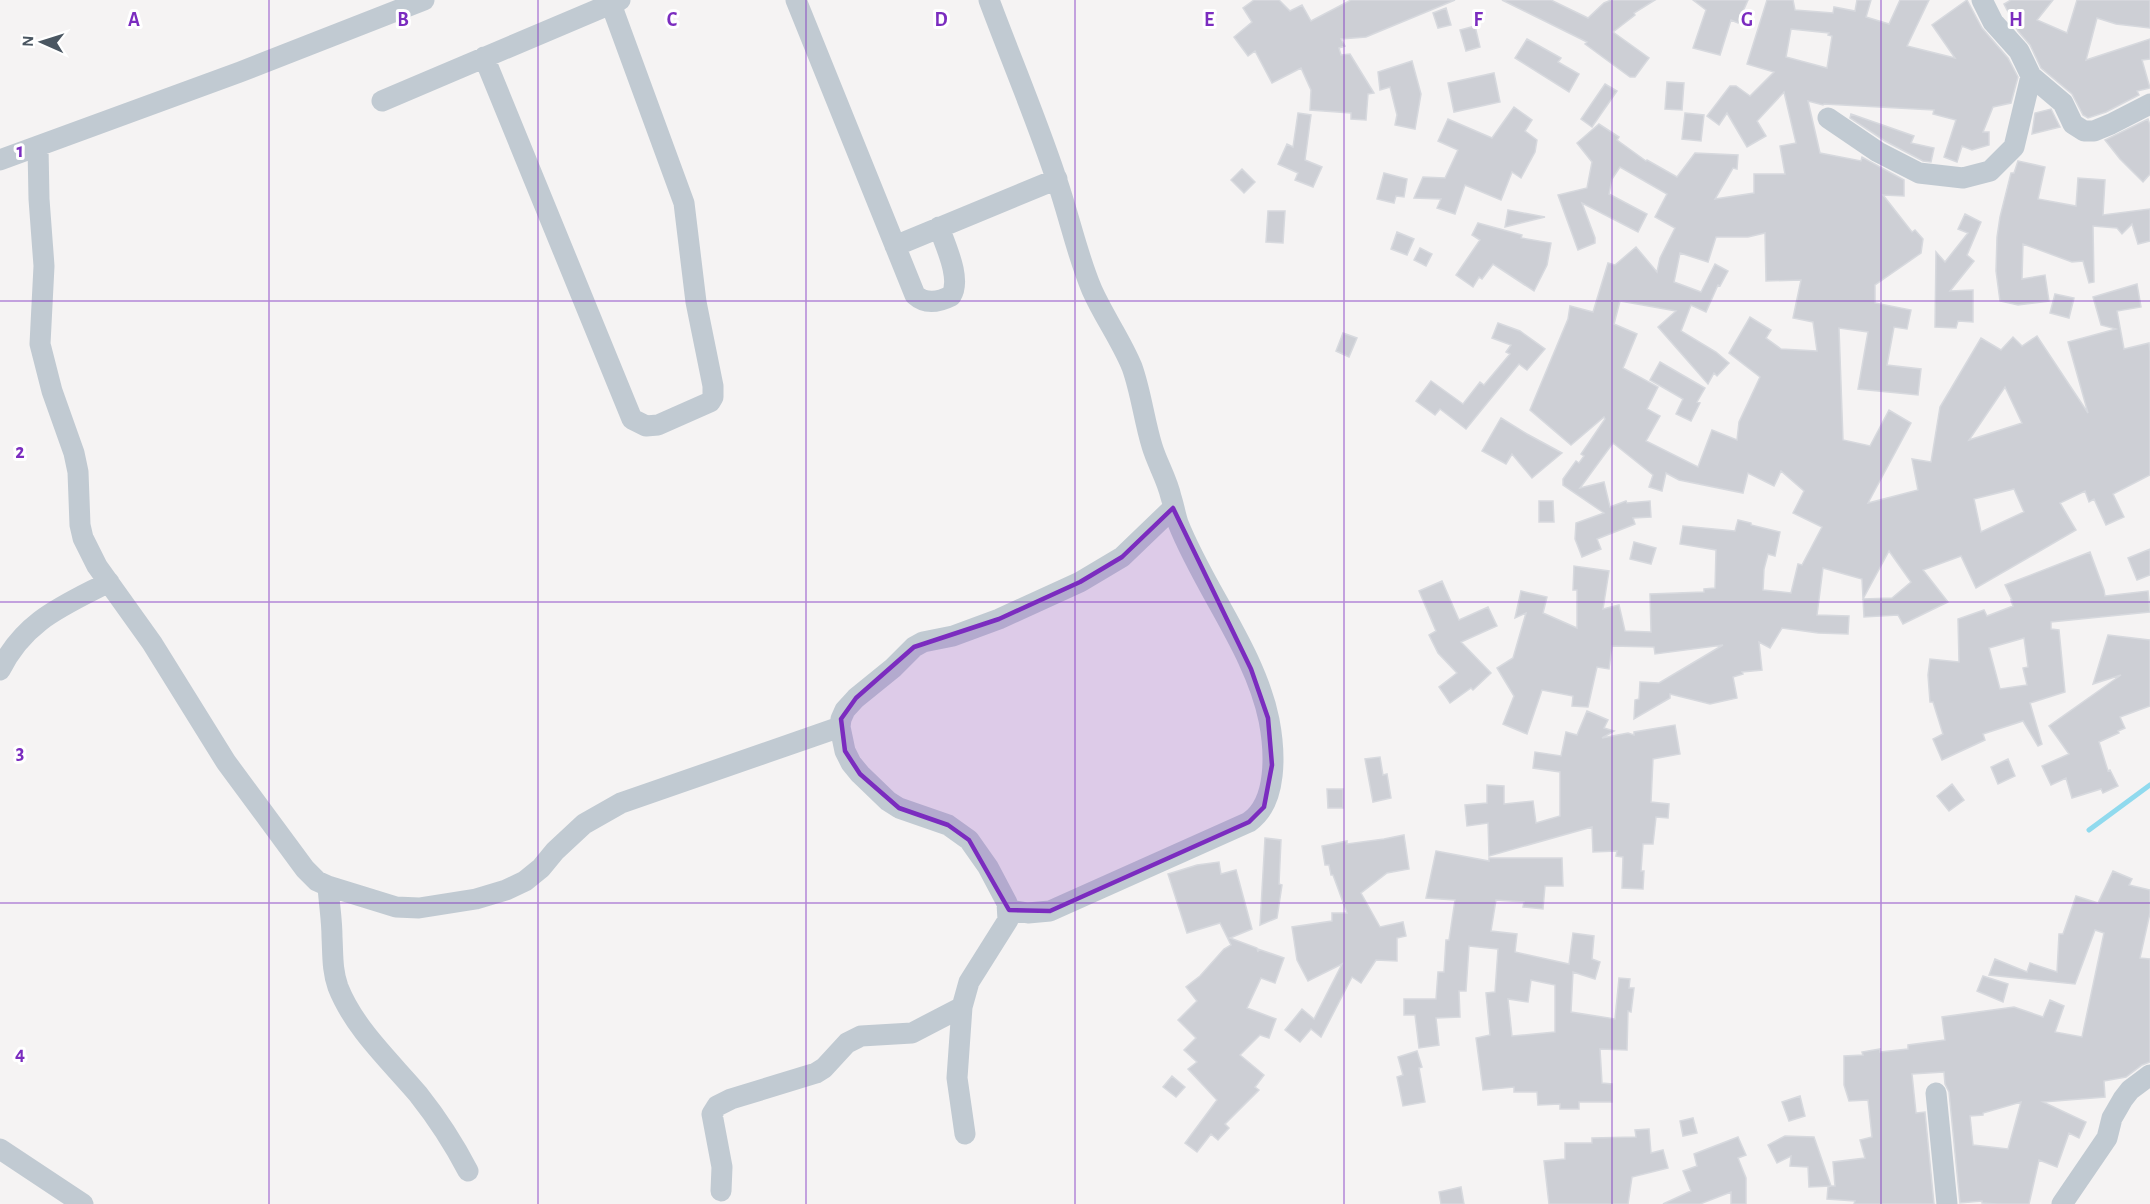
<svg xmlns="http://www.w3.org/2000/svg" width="2150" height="1204" font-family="'Alegreya Sans',sans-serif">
	<rect width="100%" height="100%" fill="#f5f3f3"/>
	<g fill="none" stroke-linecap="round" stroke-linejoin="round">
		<path stroke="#90daee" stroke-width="5" d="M2089 830 2150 785"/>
	</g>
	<path fill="#cdcfd5" stroke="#d7d9de" stroke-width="1.5" fill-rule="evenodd" d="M1254 0H1279L1290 11 1302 5 1311 21 1351 0H1455L1366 37 1341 39 1345 46 1339 48 1341 55 1350 54 1374 93 1368 94 1366 120 1351 119V113L1310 110 1311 90 1301 68 1272 83 1255 51 1248 56 1234 37 1252 22 1243 8Z
		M1502 0H1551L1588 18 1604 3 1611 0H1655L1634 13 1635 15 1613 32 1649 58 1635 77H1630L1585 44 1587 42Z
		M1693 0H1748L1738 23 1731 20 1720 55 1693 48 1706 10Z
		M1767 0H1793L1795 10 1833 13 1834 7 1855 11 1857 0H1871L1866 17 1889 24 1900 0H1929L1907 46 1955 58 1932 25 1967 0 1982 28 2008 58 2018 77 2011 103 1993 107 1983 132H1989V145L1972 150 1962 146 1957 162 1944 157 1956 120 1933 114 1934 110 1824 104 1823 105 1808 101 1820 153 1861 161 1862 157 1904 180V196L1883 195 1912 232 1915 230 1923 239 1921 253 1875 285V303L1911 310 1907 329 1894 327 1887 365 1921 369 1918 395 1858 389 1868 332 1839 328 1843 440 1870 446 1889 410 1911 423 1868 503 1918 490 1912 459 1931 462 1940 407 1981 338 2001 350 2013 337 2022 346 2037 336 2088 413 2068 342 2116 329 2101 325 2093 297 2137 284 2141 307 2117 311 2124 349 2149 343 2150 351V475L2113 494 2124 517 2106 525 2094 499 2089 502 2085 491 2060 503 2076 530 1976 588 1961 556 1923 570 1948 602 1903 624 1898 615 1864 617 1862 579 1823 568 1817 615 1849 616 1848 634 1818 633 1782 628 1770 648 1759 642 1762 670 1742 672 1743 674 1733 677 1737 698 1710 704 1670 694V698L1634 719 1635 700 1639 699 1640 682 1659 683 1723 645 1655 654 1654 647 1612 646 1609 669 1597 667 1588 707 1572 706 1573 696 1542 690 1527 734 1503 724 1514 696 1497 668 1513 658 1526 613 1515 618 1521 591 1547 597 1543 613 1577 628V590H1573L1574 566 1609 571 1603 609 1619 605 1625 631 1651 632 1650 594 1704 592V589L1715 588 1716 550 1680 544 1683 526 1735 531 1738 520 1751 523V525L1780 532 1775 556 1768 554 1764 569 1763 590 1791 593 1798 564 1802 565 1822 527 1793 513 1804 491 1781 471 1774 486 1748 473 1743 493 1679 480 1666 473 1662 491 1649 487 1653 475 1613 443 1580 488 1604 482 1610 507 1626 501 1627 503 1650 501 1651 517 1633 518 1635 524 1597 539 1601 549 1582 557 1575 539 1576 523 1604 513 1563 485V479L1576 461 1579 463 1584 456 1581 454 1605 419 1604 417 1571 445 1530 410 1568 319 1570 306 1593 312 1608 263 1615 265 1636 247 1657 272 1660 258 1675 228 1655 217 1667 194 1620 167 1612 179 1609 194 1647 214 1638 232 1582 203 1595 238V243L1578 250 1558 195 1587 188 1592 162 1577 143 1599 124 1619 137 1617 140 1646 161 1647 160 1677 177 1695 153 1738 155 1737 169 1733 168 1715 199 1754 193V174H1785L1780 146 1796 143 1784 92 1757 121 1766 136 1747 147 1727 113 1719 125 1707 116 1730 86H1736L1750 96 1774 72 1747 64ZM1791 29 1829 33 1828 35 1832 36 1827 68 1786 57ZM1765 233 1766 281 1801 280 1793 318 1813 322 1817 351 1781 349 1766 338 1771 330 1750 317 1729 353 1760 377 1739 422 1737 440 1712 430 1698 467 1646 441 1660 416 1647 409 1658 387 1623 368 1637 334 1614 324 1620 301 1676 311 1658 327 1708 384 1714 373 1717 376 1729 363 1716 352 1681 331 1691 305 1706 312 1718 285 1720 286 1728 271 1715 264 1701 292 1674 282 1680 253 1708 262 1716 237H1748ZM2005 387 2022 423 1969 440ZM2014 489 2024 512 1981 532 1974 499ZM1889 551 1911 582 1892 598 1863 599Z
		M2011 0H2053L2037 20 2067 33 2077 0H2150V28L2116 24 2097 18 2086 60 2150 39V59L2142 60 2150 88 2137 91 2139 95 2106 112 2088 118 2083 115 2072 94 2041 68 2030 45 2018 31 2004 4Z
		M1446 8 1451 25 1438 28 1433 13Z
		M1475 26 1480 47 1466 51 1460 30Z
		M1527 39 1561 58 1558 62 1579 74 1569 92 1515 58Z
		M1412 61 1421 94 1415 129 1395 125 1397 115 1390 87 1380 90 1378 72Z
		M1494 73 1500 102 1454 112 1448 83Z
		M1667 82 1684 83 1682 110 1665 109Z
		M1605 84 1617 91 1592 127 1581 119Z
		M1514 107 1532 120 1525 131 1537 140 1535 152 1521 178 1512 172 1501 200 1465 185 1455 214 1437 208 1441 199 1414 198 1423 177 1445 178 1458 150 1438 141 1448 119 1492 138Z
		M2051 109 2060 127 2032 134 2035 113Z
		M1298 113 1311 115 1305 160 1322 167 1313 187 1295 180 1298 173 1278 164 1287 144 1293 147Z
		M1685 113 1704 115 1701 141 1682 139Z
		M1851 114 1914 136 1911 143 1934 148 1931 162 1923 161 1885 141 1850 118Z
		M2148 119 2150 125V174L2143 182 2120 159 2105 140Z
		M2018 161 2045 167 2038 199 2076 206 2078 178 2105 180 2103 215 2150 209V241L2138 244 2132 224 2122 234 2117 228 2093 226 2094 282 2089 283 2083 261 2072 262 2023 244 2022 279 2045 275 2049 301 2018 305 2000 301 1996 271 1997 237 2000 217 2011 173H2014Z
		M1242 169 1255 182 1244 193 1231 180Z
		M1384 173 1407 179 1404 197 1396 196 1394 203 1377 199Z
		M1508 210 1545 217 1505 227Z
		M1268 211H1285L1283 243 1266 242Z
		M1965 214 1981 222 1967 255 1974 261 1950 291 1973 290V322L1958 321 1956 328 1935 327 1936 252 1945 262 1968 233 1958 229Z
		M1478 223 1522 235 1521 238 1551 243 1547 265 1534 291 1493 264 1482 279 1479 277 1473 287 1456 275 1480 240 1472 235Z
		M1397 232 1414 239 1407 255 1391 249Z
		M1420 248 1432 254 1426 266 1414 260Z
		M2055 294 2074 298 2069 318 2050 313Z
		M1498 323 1520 331 1545 349 1527 370 1519 364 1466 429 1440 409 1435 415 1416 401 1431 381 1463 404 1480 382 1484 385 1510 354 1506 352 1511 345 1492 338Z
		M1343 333 1357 338 1349 357 1336 351Z
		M1660 362 1705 388 1697 402 1700 403 1691 421 1676 414 1683 399 1650 380Z
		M1501 418 1527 434 1562 453 1532 478 1512 454 1506 464 1482 451Z
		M1539 501H1553L1554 522H1539Z
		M1634 542 1656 548 1651 564 1630 559Z
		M2150 549V575L2137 580 2128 558Z
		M2090 552 2104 590 2105 596 2148 591 2150 612 2051 622V629L2059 630 2065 692 2030 703 2042 744 2038 746 2023 721 1983 734 1985 740 1942 760 1933 739 1943 734 1933 702H1930L1928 675 1930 659 1959 662 1958 619 1984 610 1987 616 2013 606 2011 600H2012L2005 585ZM2024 638 2028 667 2023 668 2027 685 2000 689 1989 648Z
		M1442 581 1459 620 1488 607 1497 626 1461 642 1491 673 1473 690 1471 688 1450 703 1439 687 1457 673 1438 653 1429 635 1436 631 1419 591Z
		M2108 635 2150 640V706L2120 717 2125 728 2118 731 2119 733 2099 742 2108 771 2110 770 2118 786 2103 793 2101 789 2072 798 2066 778 2051 785 2042 766 2069 754 2049 726 2121 675 2093 684Z
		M1587 711 1608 720 1604 728 1614 731 1602 738 1628 733 1634 735V732L1675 725 1680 754 1653 759 1651 802 1669 804 1668 818 1656 817 1653 844H1643L1641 871H1644L1643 889 1622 888 1623 857 1616 856 1617 851 1593 852 1592 827 1489 856 1488 823 1467 826 1465 805 1487 803V785L1504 786V804L1533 801 1536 823 1560 816V772L1533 768 1535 752 1561 756 1566 732 1577 735Z
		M1380 757 1383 775 1387 774 1391 798 1373 802 1365 759Z
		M2008 759 2015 776 1998 784 1991 767Z
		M1952 784 1964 800 1949 811 1937 796Z
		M1327 789H1343V808H1328Z
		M1404 835 1409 869 1387 873 1361 893 1380 927 1403 922 1406 936 1397 938V961L1376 960 1361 983 1352 977 1321 1037 1311 1029 1300 1042 1285 1030 1302 1009 1314 1019 1342 964 1308 981 1297 960 1292 927 1332 921V913H1347L1333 875H1331L1329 865H1325L1322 846 1347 841V844L1384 839Z
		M1265 838 1281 840 1279 884 1282 885 1277 918 1260 925Z
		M1436 851 1489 861V858H1562L1563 886H1545L1543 909 1523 907 1524 902 1496 900 1491 931 1517 934 1515 952 1569 964 1573 933 1594 936 1592 959 1600 962 1595 979 1573 972 1571 1012 1615 1019 1619 978 1630 979 1629 988H1634L1631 1012 1628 1011 1627 1050 1600 1049 1602 1083 1612 1084V1102H1579V1109H1560V1104L1538 1105 1537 1092H1514V1087L1483 1090 1476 1038 1490 1035 1486 993 1495 992 1498 949 1469 946 1466 991H1459L1460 1017 1436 1018 1439 1045 1419 1048 1415 1015H1404V999H1436L1438 972H1444L1446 940H1449L1455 900 1426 898ZM1531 980 1555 985V1032L1512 1036 1508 999 1528 1002Z
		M1219 862 1221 874 1236 870 1252 929 1230 938 1257 948 1258 952V949L1284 958 1275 983 1261 978 1247 1008 1276 1019 1269 1038 1260 1035 1240 1055 1264 1075 1255 1087 1259 1090 1225 1124 1229 1128 1218 1140 1211 1134 1197 1152 1185 1143 1217 1100 1188 1069 1197 1062 1184 1050 1196 1038 1178 1020 1197 1001 1186 987 1200 976 1224 949 1231 945 1220 923 1187 933 1168 874 1197 865Z
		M2113 871 2132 879 2129 885 2150 890V913L2140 958 2150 959V1062L2142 1065 2126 1077 2104 1081 2105 1097 2043 1102 2086 1122 2079 1138 2069 1133 2057 1167 2039 1160 2029 1204H1997L1982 1203V1201L1960 1203 1949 1092 1945 1084 1944 1072 1912 1074 1916 1113 1925 1112 1934 1204H1854L1855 1201 1827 1199 1828 1187 1831 1186 1809 1187 1808 1167 1790 1166 1791 1156 1777 1163 1768 1145 1785 1136 1814 1137 1831 1186H1835L1833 1162 1865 1158 1860 1140 1872 1137 1868 1100 1849 1101 1844 1085V1056L1863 1055 1862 1052 1880 1049V1052L1908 1049V1045L1945 1040 1942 1017 2014 1007 2043 1017 2050 1000 2064 1006 2055 1032 2082 1037 2104 933 2095 930 2075 984 1989 975 1995 959 2027 972 2030 963 2057 972 2059 934H2063L2076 896 2098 903ZM2021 1102 2008 1149 1973 1145 1970 1116 1983 1115V1113Z
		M1983 976 2008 984 2003 1002 1977 991Z
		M1417 1051 1422 1067 1419 1068 1425 1102 1403 1106 1397 1077 1403 1075 1398 1057Z
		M1172 1076 1185 1087 1176 1097 1163 1087Z
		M1800 1096 1805 1116 1789 1121 1782 1102Z
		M1693 1118 1697 1133 1683 1136 1680 1121Z
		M1649 1129 1651 1153 1663 1150 1668 1168 1632 1177 1628 1204H1549L1544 1161 1565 1159V1143H1592V1138L1636 1137 1635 1130Z
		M1738 1137 1746 1155 1738 1158 1746 1178V1204H1731V1192L1700 1204H1663L1691 1191 1683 1171 1697 1166 1694 1154Z
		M1461 1187 1464 1204H1441L1439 1192Z"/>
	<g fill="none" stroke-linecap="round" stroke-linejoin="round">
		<path stroke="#c1cad2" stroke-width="21" d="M796 0 915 295C926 305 939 302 951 296 962 279 945 245 939 227
			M989 0C1011 59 1036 118 1056 178 1069 215 1077 255 1092 290 1104 317 1121 340 1132 367 1141 392 1144 420 1152 446 1157 463 1167 479 1171 497 1174 506 1175 514 1178 523 1204 589 1255 651 1269 720 1275 751 1278 802 1249 822L1050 911 1028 913 1009 910
			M1982 0 1993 22 2019 51 2031 76 2063 103 2073 124 2084 131H2094L2111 124 2150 104
			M484 57 632 419 646 426 658 425 710 402 713 397V386L696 302 684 203 611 4
			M382 101 620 0
			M1828 118 1878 152 1919 173 1963 178 1990 171 2014 147 2031 76
			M38 147 39 199 44 266 40 344 52 391 74 453 78 472 80 525 83 538 97 566 152 643 226 762 305 869 317 881 328 886 396 907 419 908 476 899 506 890 525 881 541 868 555 851 584 824 621 803 840 727
			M0 160 240 72 424 0
			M895 246 1057 179
			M0 670C25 620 63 606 109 582
			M328 886C329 903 332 920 332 937 333 955 332 970 338 987 354 1028 390 1061 418 1094 437 1118 454 1144 468 1171
			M1936 1093 1947 1204
			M965 1134 957 1078 962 1007 969 982 1008 920 1007 903 988 867 969 840 948 825 899 808 888 801 860 774 851 763 845 751 840 727 841 719 845 710 856 698 893 668 914 647 923 642 953 636 999 619 1080 582 1122 557 1173 508
			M0 1149 83 1204
			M721 1191 722 1167 712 1114 717 1106 731 1099 816 1073 824 1068 847 1043 861 1036 912 1033 962 1007
			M2062 1204 2107 1138 2112 1118 2123 1099 2130 1090 2150 1075"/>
	</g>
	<path fill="#7b2cbf" fill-opacity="0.2" stroke="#7b2cbf" stroke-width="4.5" stroke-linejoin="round" d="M1173 508 1251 669 1268 718 1272 765 1264 807 1249 822 1050 911 1009 910 969 840 948 825 899 808 860 774 845 751 841 719 856 698 914 647 999 619 1080 582 1122 557Z"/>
	<path fill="none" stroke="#7b2cbf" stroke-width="1.5" stroke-opacity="0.55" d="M269 0V1204M538 0V1204M806 0V1204M1075 0V1204M1344 0V1204M1612 0V1204M1881 0V1204M0 301H2150M0 602H2150M0 903H2150"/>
	<g font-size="20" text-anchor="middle" font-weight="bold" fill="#7b2cbf" stroke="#fff" stroke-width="6" stroke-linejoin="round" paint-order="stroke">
		<text x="134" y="26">A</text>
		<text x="403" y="26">B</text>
		<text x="672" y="26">C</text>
		<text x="941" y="26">D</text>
		<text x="1209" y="26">E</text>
		<text x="1478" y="26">F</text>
		<text x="1747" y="26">G</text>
		<text x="2016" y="26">H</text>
		<text x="20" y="157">1</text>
		<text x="20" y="458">2</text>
		<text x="20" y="759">3</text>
		<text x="20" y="1060">4</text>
	</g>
	<g transform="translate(42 42) rotate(273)" stroke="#ffffff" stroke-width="4.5" paint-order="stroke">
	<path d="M0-4.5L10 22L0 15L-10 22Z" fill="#4a5661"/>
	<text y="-9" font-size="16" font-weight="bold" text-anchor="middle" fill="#4a5661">N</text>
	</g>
</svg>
